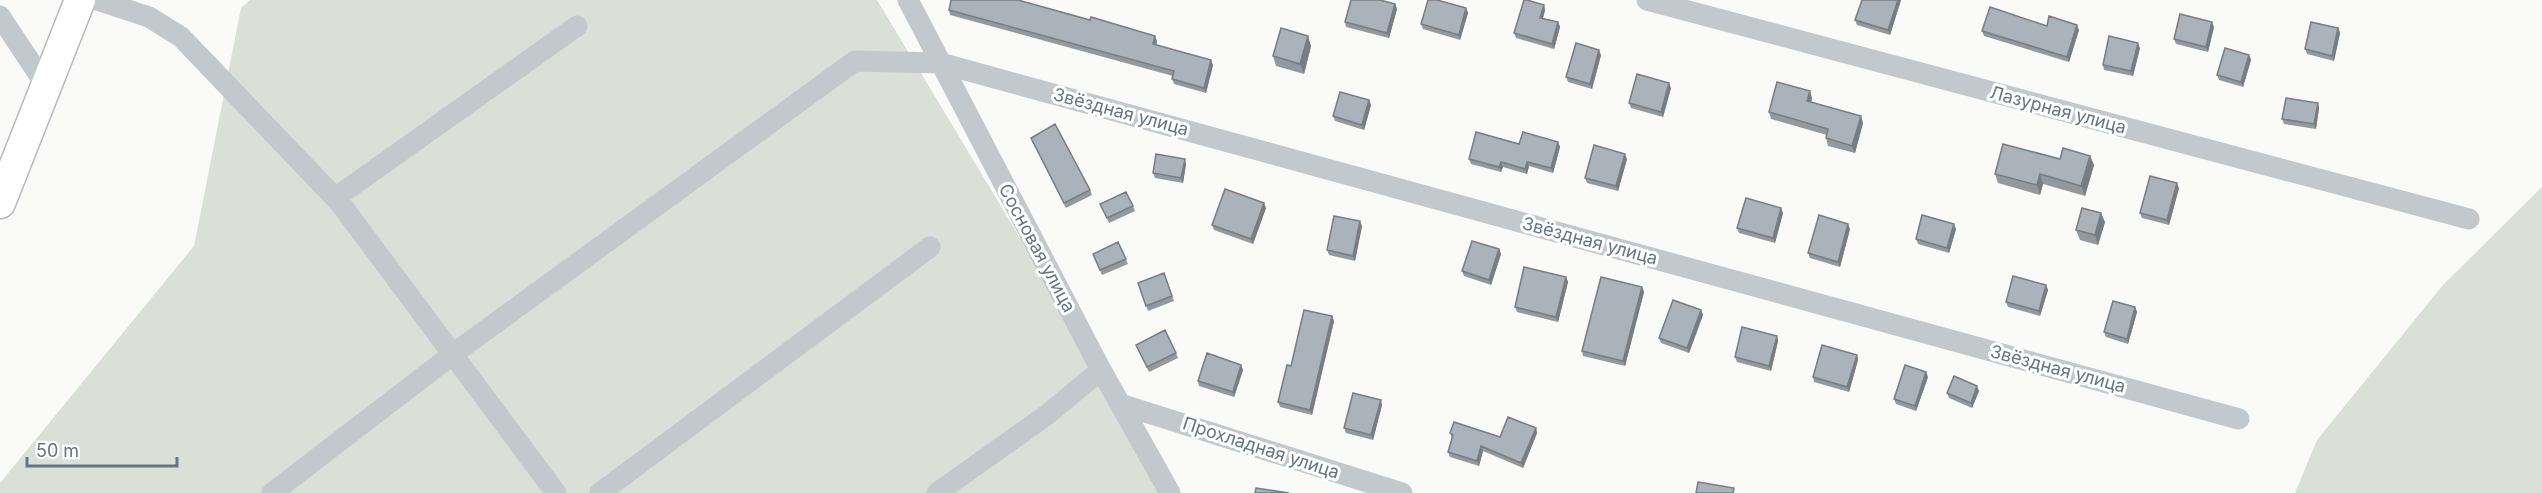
<svg xmlns="http://www.w3.org/2000/svg" width="2542" height="493" font-family="Inter,sans-serif">
	<rect width="100%" height="100%" fill="#fafaf8"/>
	<path fill="#dadfd7" d="M250 0H877L1120 404 1167 493H0V483L194 246 241 8Z
		M2542 187V493H2295L2317 440 2443 285Z"/>
	<g fill="none" stroke-linecap="round" stroke-linejoin="round">
		<defs>
			<path id="secondary" d="M0 203 80 0"/>
		</defs>
		<use href="#secondary" stroke="#b3babf" stroke-width="33"/>
		<path stroke="#c3c8cc" stroke-width="21" d="M97 0 149 17 181 37 340 203 556 493
			M908 0 1101 370 1170 493
			M1647 0 2469 219
			M0 16 45 84
			M335 198 577 26
			M1120 404 1402 493
			M272 493 453 354 855 61 940 63 2239 419
			M600 493 930 247
			M937 493 1048 414 1101 370"/>
		<use href="#secondary" stroke="#fff" stroke-width="30"/>
	</g>
	<path fill="#929a9f" d="M1901 0 1890 35 1857 25 1855 20Z
		M1395 4 1397 9 1389 38 1346 27 1345 22Z
		M1544 5 1545 10 1543 18 1558 22 1560 27 1554 49 1516 38 1514 33Z
		M1466 8 1468 13 1460 40 1423 29 1421 24Z
		M949 10 1157 41 1156 45 1213 65 1206 93 1174 84 1172 79 1173 76 950 15Z
		M2047 26 2079 30 2069 62 1984 36 1982 31Z
		M2214 27 2208 52 2176 44 2174 39Z
		M2338 28 2340 33 2334 61 2307 54 2305 49Z
		M1311 46 1304 74 1276 66 1273 56Z
		M2140 48 2133 76 2104 70 2103 65Z
		M1601 55 1592 89 1568 82 1566 77Z
		M2249 55 2251 60 2243 87 2219 80 2217 75Z
		M1671 88 1663 117 1631 108 1629 103Z
		M1812 98 1811 102 1863 123 1855 153 1828 146 1826 138 1827 135 1771 119 1769 112Z
		M1369 100 1371 105 1364 130 1335 121 1333 116Z
		M2318 103 2319 108 2316 129 2284 124 2282 119Z
		M1031 138 1090 190 1092 195 1066 208Z
		M1558 142 1560 147 1553 173 1529 166 1527 174 1503 167 1501 172 1471 164 1469 159 1519 144Z
		M2090 156 2094 165 2085 196 2043 184 2040 195 1998 183 1995 174 2060 159Z
		M1627 159 1618 191 1587 183 1585 178Z
		M1186 164 1183 183 1155 178 1153 173Z
		M2179 188 2169 225 2142 218 2140 213Z
		M1100 204 1133 206 1135 211 1109 223Z
		M1266 208 1253 244 1214 230 1212 225Z
		M1783 213 1775 243 1739 233 1737 228Z
		M2105 222 2098 245 2080 240 2076 230Z
		M1362 226 1355 261 1329 255 1327 250Z
		M1850 229 1840 267 1810 258 1808 253Z
		M1956 229 1949 253 1918 244 1916 239Z
		M1118 242 1128 264 1102 275 1093 254Z
		M1499 249 1501 254 1491 285 1464 276 1462 271Z
		M1164 273 1174 301 1148 311 1138 283Z
		M1566 277 1568 282 1558 322 1517 312 1515 307Z
		M2046 285 2048 290 2040 316 2008 307 2006 302Z
		M1642 287 1644 292 1625 366 1583 356 1582 351Z
		M2135 307 2137 312 2128 344 2106 337 2104 332Z
		M1701 310 1703 315 1689 353 1661 343 1659 338Z
		M1332 316 1334 321 1312 415 1280 407 1278 402 1291 366Z
		M1777 336 1778 341 1771 371 1737 362 1735 357Z
		M1136 345 1176 353 1178 358 1149 372Z
		M1857 355 1858 360 1849 392 1814 382 1813 377Z
		M1241 365 1243 370 1234 397 1199 386 1198 381Z
		M1928 377 1916 411 1896 404 1894 399Z
		M1979 391 1972 408 1949 398 1947 393Z
		M1382 405 1373 440 1346 433 1344 428Z
		M1536 428 1537 433 1523 468 1483 451 1479 466 1450 457 1448 452 1452 439 1450 433 1500 437Z"/>
	<path fill="#777d82" d="M1898 0H1901L1890 35 1888 30Z
		M1395 4 1397 9 1389 38 1387 33Z
		M1544 5 1545 10 1542 22 1540 18Z
		M1466 8 1468 13 1460 40 1459 35Z
		M1558 22 1560 27 1554 49 1552 44Z
		M2212 22 2214 27 2208 52 2206 47Z
		M2077 25 2079 30 2069 62 2067 57Z
		M2338 28 2340 33 2334 61 2332 56Z
		M1155 36 1157 41 1155 49 1153 44Z
		M1308 36 1311 46 1304 74 1300 64Z
		M2138 43 2140 48 2133 76 2131 71Z
		M1599 50 1601 55 1592 89 1590 84Z
		M2249 55 2251 60 2243 87 2241 82Z
		M1211 60 1213 65 1206 93 1204 88Z
		M1669 83 1671 88 1663 117 1661 112Z
		M1810 91 1812 98 1810 108 1807 101Z
		M1369 100 1371 105 1364 130 1362 125Z
		M2318 103 2319 108 2316 129 2314 124Z
		M1861 116 1863 123 1855 153 1852 146Z
		M1558 142 1560 147 1553 173 1551 168Z
		M1625 154 1627 159 1618 191 1616 186Z
		M2090 156 2094 165 2085 196 2081 186Z
		M1185 159 1186 164 1183 183 1181 178Z
		M1501 162 1503 167 1501 172 1499 167Z
		M1527 162 1529 166 1527 174 1525 169Z
		M2040 174 2043 184 2040 195 2037 185Z
		M2177 183 2179 188 2169 225 2167 220Z
		M1264 203 1266 208 1253 244 1251 239Z
		M1781 208 1783 213 1775 243 1773 238Z
		M2101 213 2105 222 2098 245 2095 235Z
		M1360 221 1362 226 1355 261 1353 256Z
		M1848 224 1850 229 1840 267 1838 262Z
		M1954 224 1956 229 1949 253 1947 248Z
		M1499 249 1501 254 1491 285 1489 280Z
		M1566 277 1568 282 1558 322 1556 317Z
		M2046 285 2048 290 2040 316 2039 311Z
		M1642 287 1644 292 1625 366 1623 361Z
		M2135 307 2137 312 2128 344 2127 339Z
		M1701 310 1703 315 1689 353 1687 348Z
		M1332 316 1334 321 1312 415 1310 410Z
		M1777 336 1778 341 1771 371 1769 366Z
		M1857 355 1858 360 1849 392 1847 387Z
		M1241 365 1243 370 1234 397 1233 392Z
		M1926 372 1928 377 1916 411 1915 406Z
		M1977 386 1979 391 1972 408 1971 403Z
		M1381 400 1382 405 1373 440 1371 435Z
		M1536 428 1537 433 1523 468 1521 463Z
		M1481 446 1483 451 1479 466 1477 461Z"/>
	<path fill="#aab3b9" stroke="#777d82" stroke-width="1.5" d="M951 0H1018L1090 20 1091 17 1155 36 1153 44 1211 60 1204 88 1172 79 1174 71 949 10Z
		M1351 0H1380L1395 4 1387 33 1345 22Z
		M1428 0H1437L1466 8 1459 35 1421 24Z
		M1524 0H1527L1544 5 1540 18 1558 22 1552 44 1514 33Z
		M1862 0H1898L1888 30 1855 20Z
		M1990 7 2047 26 2049 16 2077 25 2067 57 1982 31Z
		M2180 14 2212 22 2206 47 2174 39Z
		M2311 22 2338 28 2332 56 2305 49Z
		M1281 28 1308 36 1300 64 1273 56Z
		M2109 36 2138 43 2131 71 2103 65Z
		M1576 43 1599 50 1590 84 1566 77Z
		M2225 48 2249 55 2241 82 2217 75Z
		M1637 74 1669 83 1661 112 1629 103Z
		M1777 82 1810 91 1807 101 1861 116 1852 146 1826 138 1828 129 1769 112Z
		M1340 92 1369 100 1362 125 1333 116Z
		M2286 98 2318 103 2314 124 2282 119Z
		M1055 124 1090 190 1064 203 1031 138Z
		M1476 132 1519 144 1523 132 1558 142 1551 168 1527 162 1525 169 1501 162 1499 167 1469 159Z
		M2003 144 2060 159 2063 148 2090 156 2081 186 2040 174 2037 185 1995 174Z
		M1594 145 1625 154 1616 186 1585 178Z
		M1156 154 1185 159 1181 178 1153 173Z
		M2150 176 2177 183 2167 220 2140 213Z
		M1225 189 1264 203 1251 239 1212 225Z
		M1126 192 1133 206 1107 218 1100 204Z
		M1746 198 1781 208 1773 238 1737 228Z
		M2082 208 2101 213 2095 235 2076 230Z
		M1819 215 1848 224 1838 262 1808 253Z
		M1922 215 1954 224 1947 248 1916 239Z
		M1334 216 1360 221 1353 256 1327 250Z
		M1472 241 1499 249 1489 280 1462 271Z
		M1118 242 1126 259 1100 270 1093 254Z
		M1524 267 1566 277 1556 317 1515 307Z
		M1164 273 1172 296 1146 306 1138 283Z
		M2013 276 2046 285 2039 311 2006 302Z
		M1601 277 1642 287 1623 361 1582 351Z
		M1673 300 1701 310 1687 348 1659 338Z
		M2113 301 2135 307 2127 339 2104 332Z
		M1304 310 1332 316 1310 410 1278 402 1287 365 1291 366Z
		M1742 327 1777 336 1769 366 1735 357Z
		M1165 330 1176 353 1147 367 1136 345Z
		M1822 345 1857 355 1847 387 1813 377Z
		M1207 353 1241 365 1233 392 1198 381Z
		M1905 365 1926 372 1915 406 1894 399Z
		M1954 376 1977 386 1971 403 1947 393Z
		M1353 393 1381 400 1371 435 1344 428Z
		M1508 417 1536 428 1521 463 1481 446 1477 461 1448 452 1453 435 1450 433 1454 422 1500 437Z
		M1698 482 1734 488 1733 493H1696Z
		M1256 488 1289 493H1255Z"/>
	<g text-anchor="middle" stroke-width="6" stroke-linejoin="round" paint-order="stroke">
		<g font-size="18" fill="#657683" stroke="#fff">
			<text transform="translate(2058 110) rotate(15)" y="6">Лазурная улица</text>
			<text transform="translate(1121 112) rotate(15)" y="6">Звёздная улица</text>
			<text transform="translate(1590 241) rotate(15)" y="6">Звёздная улица</text>
			<text transform="translate(1037 248) rotate(62)" y="6">Сосновая улица</text>
			<text transform="translate(2058 369) rotate(15)" y="6">Звёздная улица</text>
			<text transform="translate(1261 448) rotate(18)" y="6">Прохладная улица</text>
		</g>
	</g>
	<path d="M27 457v9h150v-9" fill="none" stroke="#657683" stroke-width="3"/>
	<text x="36" y="457" font-size="18" fill="#657683" stroke="#ffffff" stroke-width="4.5" paint-order="stroke">50 m</text>
</svg>
